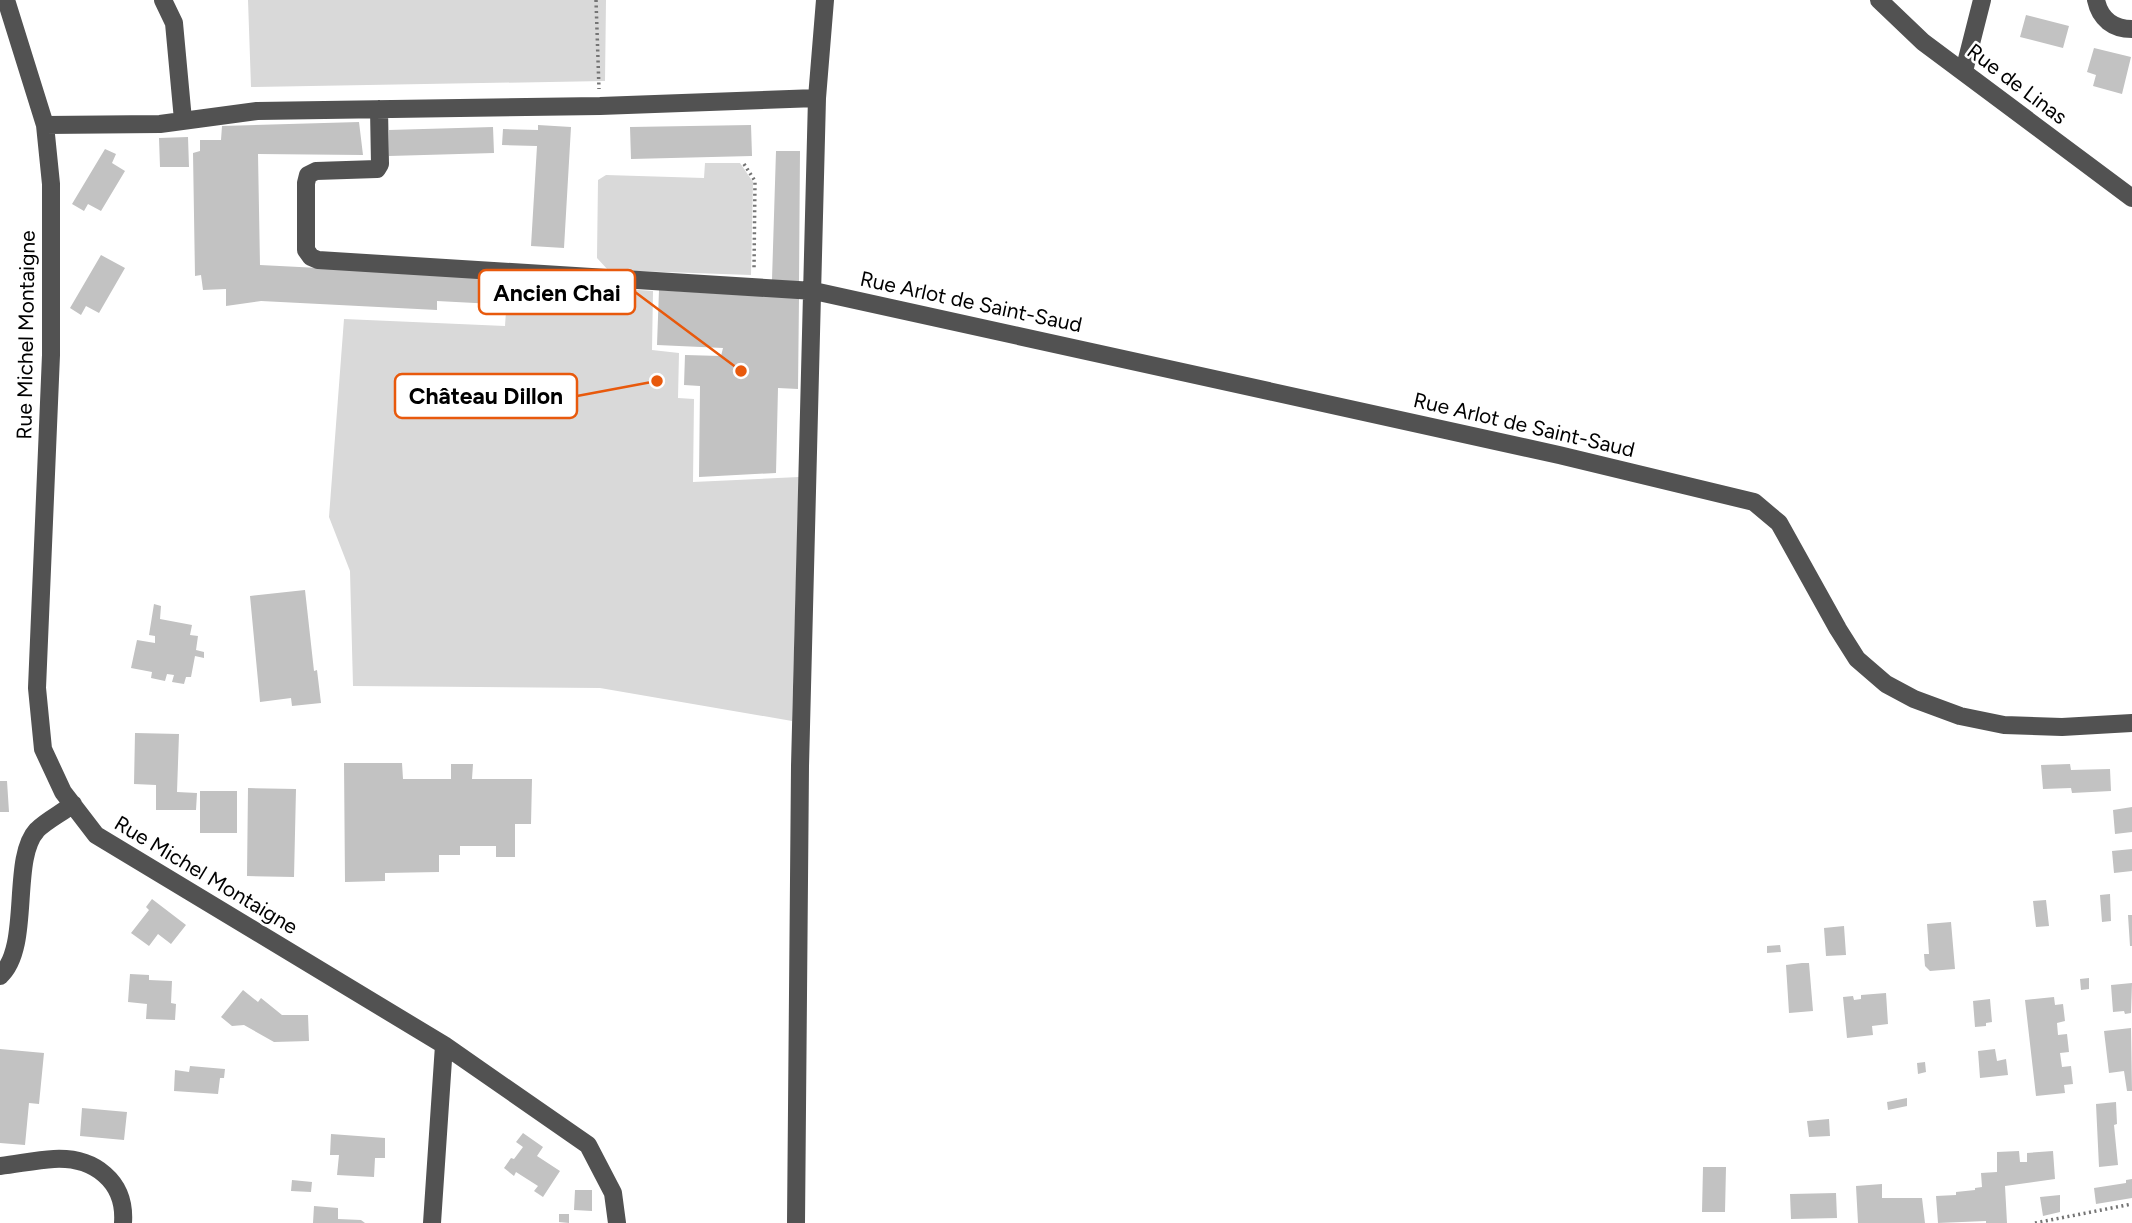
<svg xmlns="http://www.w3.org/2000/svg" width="2132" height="1223" font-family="Figtree,sans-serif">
	<rect width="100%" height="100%" fill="#fff"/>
	<path fill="#d9d9d9" d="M248 0H606L605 81 251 87Z
		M705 163H740L753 182 751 275 608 270 597 258 598 180 606 175 704 178Z
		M508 281 653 291 652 350 679 353 678 398 694 399 693 482 799 477 792 721 600 688 353 686 350 571 329 517 344 319 505 326Z"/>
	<path fill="#c2c2c2" d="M2026 15 2069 26 2063 48 2020 37Z
		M2094 48 2131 57 2122 94 2093 86 2096 75 2087 72Z
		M359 122 363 155 258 154 260 265 496 277 494 304 437 301V310L261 301 226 306V289L203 290 201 275 195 276 193 153 200 151V140H221L222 126Z
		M538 125 571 127 564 248 531 246 537 146 502 145 503 129 538 130Z
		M751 125 752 156 631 159 630 127Z
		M493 127 494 153 389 156V130Z
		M188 137 189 167H160L159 138Z
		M105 149 116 154 112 163 125 171 101 211 88 204 84 211 72 204Z
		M776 151H800L799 282 772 280Z
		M101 255 125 268 99 313 86 306 81 315 70 308Z
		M659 290 799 298 798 389 778 388 776 473 699 477 700 386 684 385 685 355 721 356 723 348 657 345Z
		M305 590 314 671 317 670 321 703 292 706 291 698 260 702 250 596Z
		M154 604 161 606 160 619 192 625 190 635 198 636 196 650 204 652V658L195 656 191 677H186L184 684 172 682 174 675 167 674 165 681 151 678 152 672 131 668 137 640 155 643V636L149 635Z
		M135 733 179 734 177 792 197 793 196 810H156V785L134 784Z
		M344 763H402L403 779H451V764H473L472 779H532L531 824H515V857H496V846H460V855H439V872L385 873V881L345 882Z
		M2070 764 2071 770 2110 769 2111 791 2072 793 2071 788 2043 789 2041 765Z
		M0 781H7L9 812H0Z
		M248 788 296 789 294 877 247 876Z
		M200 791H237V833H200Z
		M2132 807V832L2115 834 2113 810Z
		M2132 849V871L2114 873 2112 851Z
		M2110 894 2111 921 2102 922 2100 895Z
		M152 899 186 925 171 944 158 934 149 946 131 933 149 910 146 907Z
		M2046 900 2049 926 2036 927 2033 901Z
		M2128 915H2132V946H2130Z
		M1951 922 1955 969 1930 971 1925 966 1924 954H1929L1927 924Z
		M1844 926 1846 955 1826 956 1824 928Z
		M1780 945 1781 952 1767 953V946Z
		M1802 963H1809L1813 1011 1789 1013 1786 965Z
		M130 974 149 975V980L172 981 171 1003 176 1004 175 1020 146 1019 147 1004 128 1002Z
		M2089 978V989L2081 990 2080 979Z
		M2132 983 2131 1013 2125 1014 2124 1011 2113 1012 2111 985Z
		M243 990 258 1002 261 998 282 1015H308L309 1041 274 1042 244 1025 232 1026 221 1017Z
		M1886 993 1888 1024 1872 1026 1873 1035 1847 1038 1843 997 1853 996 1854 1000 1861 999V995Z
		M2054 997 2055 1005 2063 1004 2065 1021 2057 1023 2058 1035 2067 1034 2069 1052 2060 1053 2062 1067 2071 1066 2073 1084 2064 1085 2065 1093 2036 1096 2025 1000Z
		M1990 999 1992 1022 1986 1023V1026L1975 1027 1973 1001Z
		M2131 1028 2132 1091H2127L2124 1071 2109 1073 2104 1031Z
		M0 1049 44 1053 39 1104 29 1103 25 1145 0 1143Z
		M1995 1049 1997 1061 2006 1059 2008 1075 1980 1078 1978 1051Z
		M1925 1062 1926 1072 1918 1074 1917 1063Z
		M190 1066 225 1069 224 1078H220L218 1094 174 1091 175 1070 189 1072Z
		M1907 1098V1106L1888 1110 1887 1102Z
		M2116 1102 2117 1124 2114 1125 2118 1165 2099 1167 2096 1104Z
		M82 1108 127 1112 124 1140 80 1136Z
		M1829 1119 1830 1136 1809 1137 1807 1121Z
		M523 1133 543 1147 537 1156 560 1171 543 1197 534 1191 538 1186 516 1172 514 1176 504 1168 511 1158 514 1159 523 1147 516 1142Z
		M331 1134 385 1138V1158H375L374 1177 337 1175 339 1155H330Z
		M2019 1151 2020 1162H2027V1153L2053 1151 2055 1179 2005 1186 2007 1223H1986V1221L1938 1223 1936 1196 1956 1195V1192L1975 1190V1188L1982 1187 1981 1173 1997 1172V1152Z
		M1703 1167H1726L1725 1212H1702Z
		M2132 1179V1198L2096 1204 2094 1188 2126 1183V1180Z
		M292 1180 312 1182 311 1192 291 1191Z
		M1882 1184V1198H1922L1925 1223H1858L1856 1186Z
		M575 1190H592V1211L574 1210Z
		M1836 1193 1837 1218 1791 1219 1790 1194Z
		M2060 1195V1212L2043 1216 2040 1197Z
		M314 1206 338 1208V1219L361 1220 365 1223H313Z
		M559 1214H569V1223L559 1222Z"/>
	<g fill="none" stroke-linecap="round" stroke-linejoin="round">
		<path stroke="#747474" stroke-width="3.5" stroke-dasharray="2 3.5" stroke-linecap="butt" d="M596 0 599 89
			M744 164 755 181 754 270
			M2035 1223 2132 1204"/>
		<path stroke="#525252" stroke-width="18" d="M6 0 45 125 51 184V355L37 688 43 749 63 792 96 835 444 1045 588 1145 613 1193 617 1223
			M163 0 174 23 183 120
			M1879 0 1923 42 2132 198
			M2096 0C2100 19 2113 29 2132 29
			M1964 71 1982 0
			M817 98 825 0
			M379 109 380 164 377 169 316 171 308 175 306 183V250L311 257 318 260 814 291 1559 455 1754 502 1779 523 1838 629 1857 659 1886 684 1914 699 1960 716 2004 725 2062 727 2132 723
			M45 125 160 124 257 111 600 106 817 98 800 766 796 1223
			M0 976C32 947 10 859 37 830 47 820 62 813 73 804
			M0 1166C18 1164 36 1160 54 1159 94 1157 126 1181 123 1223
			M432 1223 444 1045"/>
	</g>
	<g text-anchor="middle" stroke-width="5" stroke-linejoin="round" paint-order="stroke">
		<g font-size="21" fill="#000" stroke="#fff">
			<text transform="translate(2017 84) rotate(37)" y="7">Rue de Linas</text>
			<text transform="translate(971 302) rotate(12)" y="7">Rue Arlot de Saint-Saud</text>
			<text transform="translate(26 335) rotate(-89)" y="7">Rue Michel Montaigne</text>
			<text transform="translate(1524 425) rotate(13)" y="7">Rue Arlot de Saint-Saud</text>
			<text transform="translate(206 875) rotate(31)" y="7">Rue Michel Montaigne</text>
		</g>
	</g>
	<path fill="none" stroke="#e8590c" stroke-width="2.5" d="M741 371L635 292M657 381L577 396"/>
	<g fill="#e8590c" stroke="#fff" stroke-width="2.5">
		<circle cx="741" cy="371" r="7"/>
		<circle cx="657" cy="381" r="7"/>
	</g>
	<g fill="#fff" stroke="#e8590c" stroke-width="2.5">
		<rect x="479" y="270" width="156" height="44" rx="7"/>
		<rect x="395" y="374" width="182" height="44" rx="7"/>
	</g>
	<g font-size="23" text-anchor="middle" font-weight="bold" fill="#000">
		<text x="557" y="301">Ancien Chai</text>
		<text x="486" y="404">Château Dillon</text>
	</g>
</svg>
